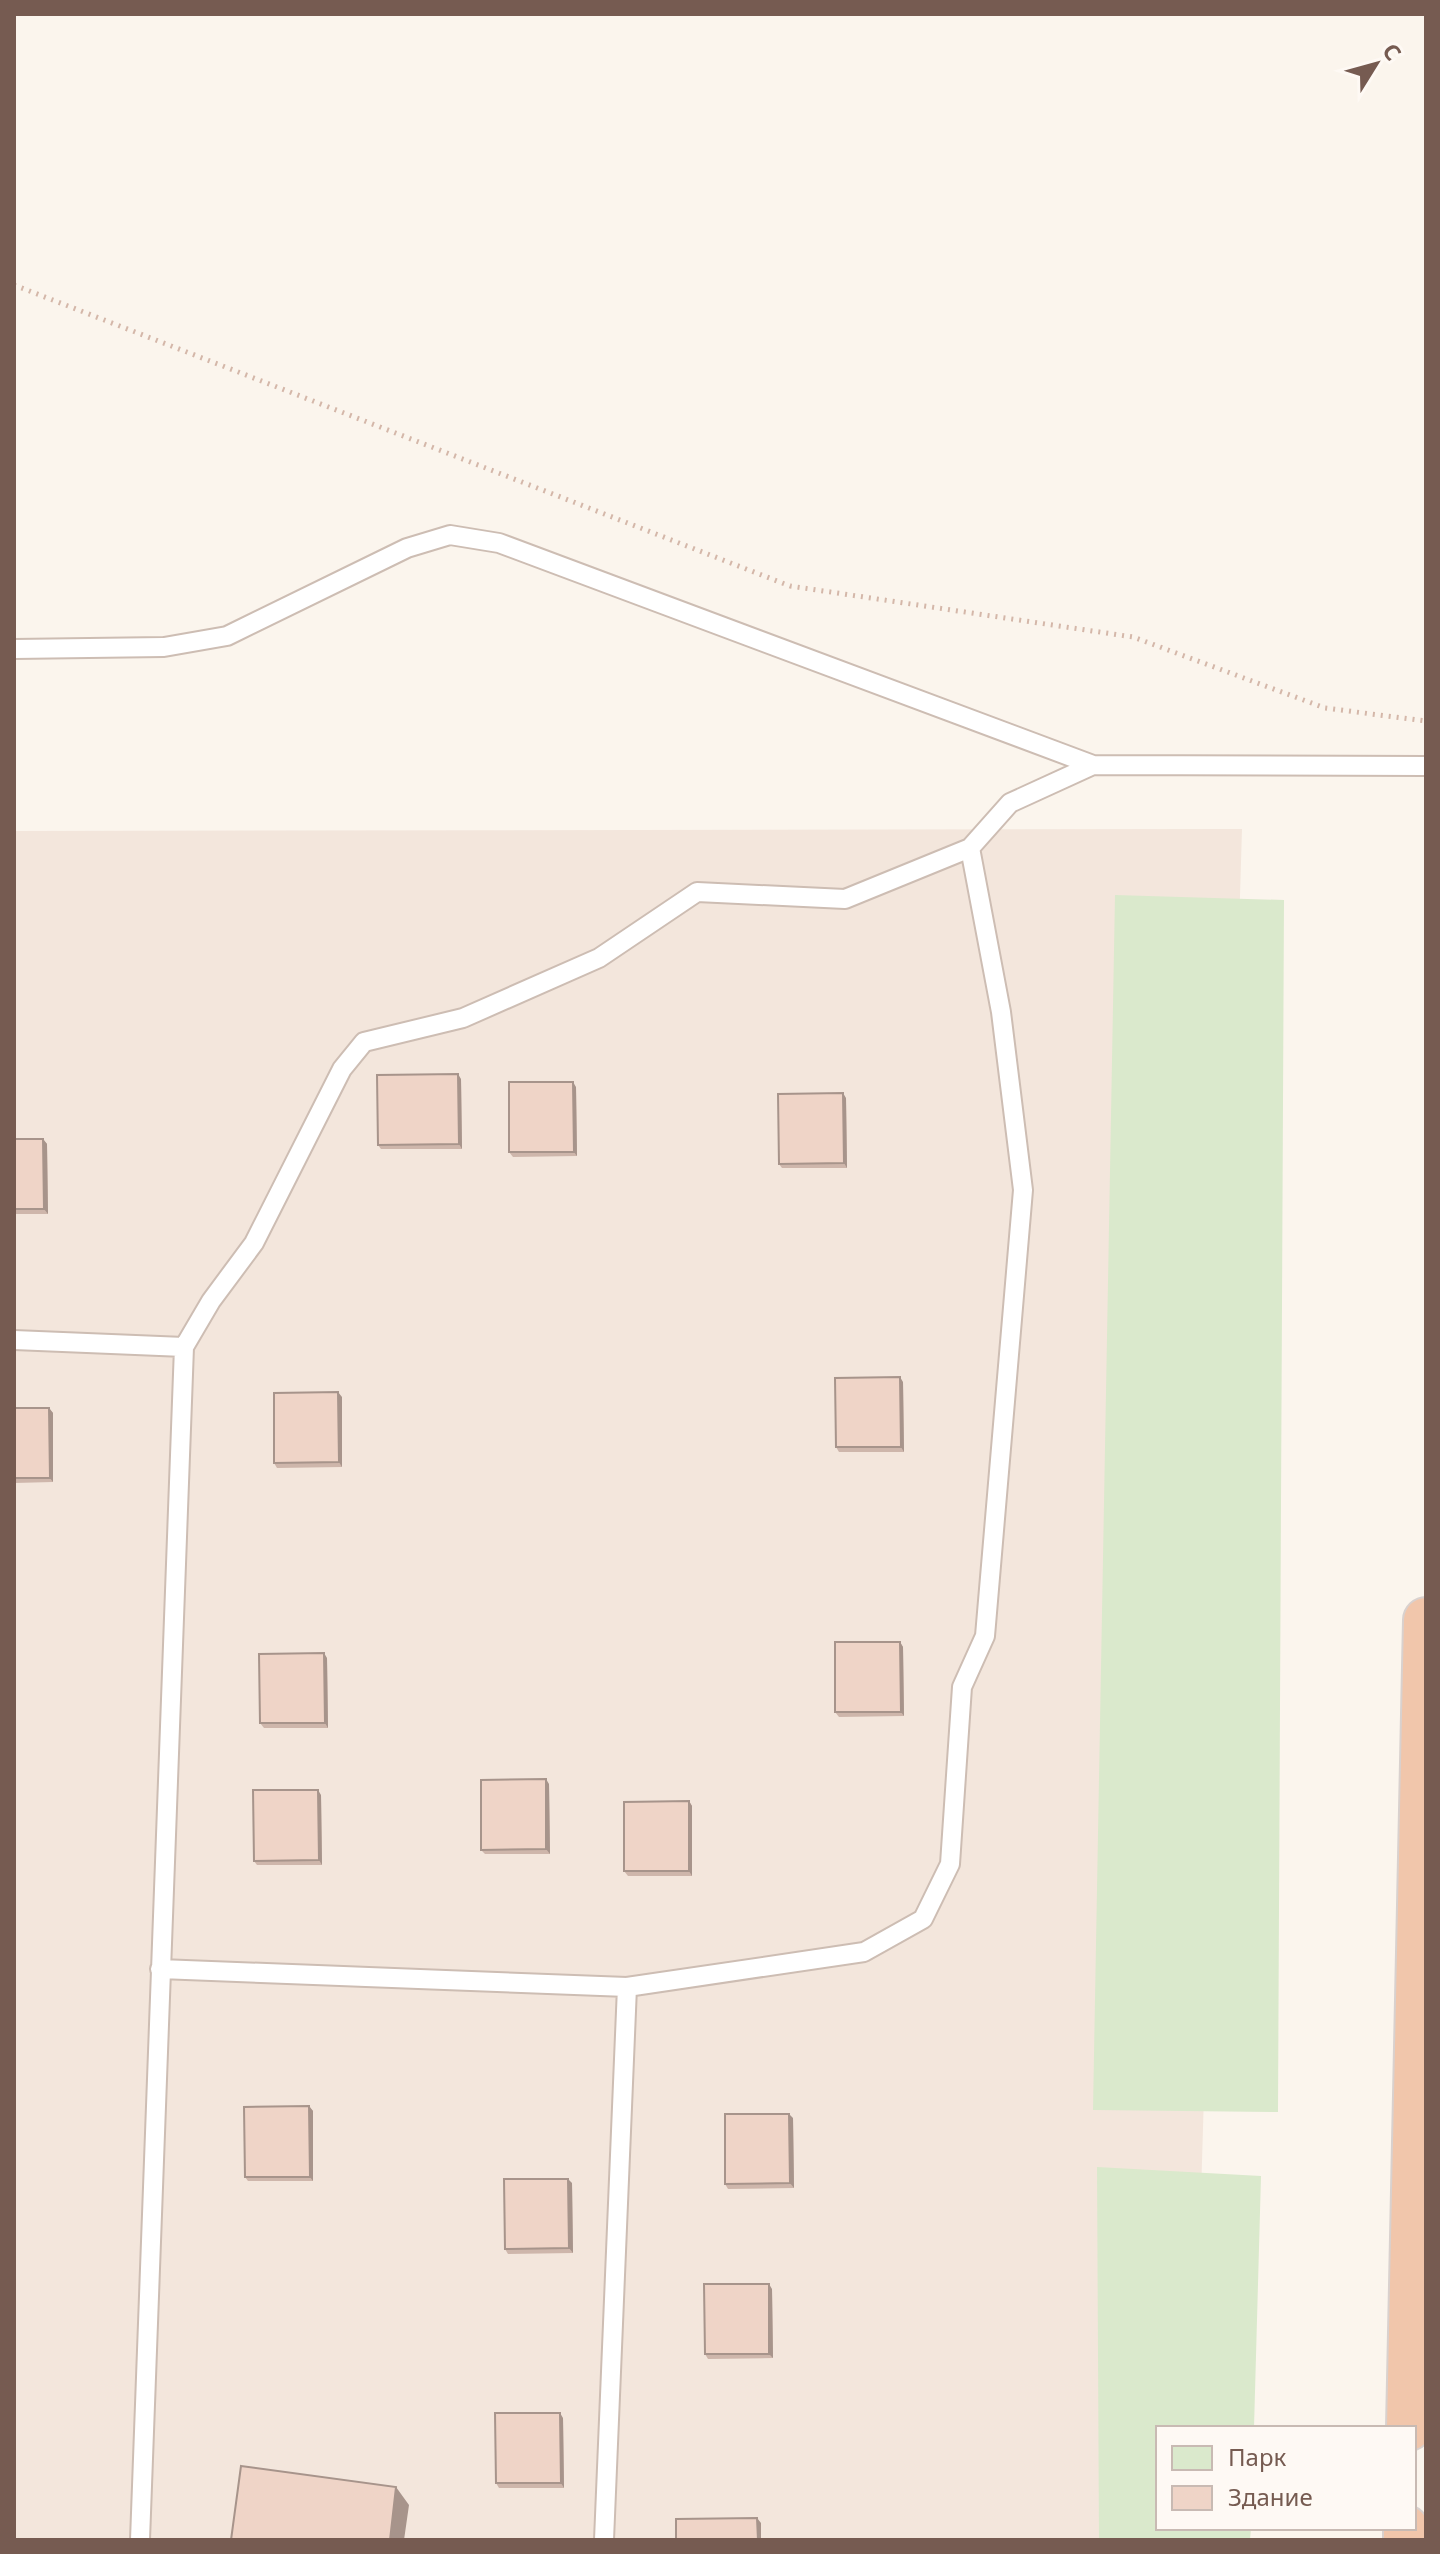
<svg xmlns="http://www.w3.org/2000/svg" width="1440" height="2554" font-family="'Noto Sans',sans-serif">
	<rect width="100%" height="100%" fill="#fbf5ed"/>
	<path fill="#f3e6dc" d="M1242 829 1194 2428H1158V2528L1191 2540H14V831Z"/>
	<path fill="#dae9cc" d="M1115 895 1284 900 1278 2112 1093 2110Z
		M1097 2167 1261 2176 1254 2428H1158V2528H1251L1250 2540H1099Z"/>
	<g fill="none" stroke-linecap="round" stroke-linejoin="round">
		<defs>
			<path id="service" d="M14 649 164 647 227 636 407 548 450 535 499 543 1093 765 1426 766
				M14 1340 184 1347 211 1301 254 1243 342 1069 364 1042 463 1018 599 958 697 892 845 899 970 848 1010 803 1093 765
				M160 1969 627 1987 864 1952 923 1919 950 1864 962 1687 985 1636 1023 1190 1001 1012 970 848
				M140 2540 184 1347
				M604 2540 627 1987"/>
			<path id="trunk" d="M1409 2428 1426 1620
				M1406 2540V2528"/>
		</defs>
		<use href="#service" stroke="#cdbdb3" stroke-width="22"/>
		<use href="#trunk" stroke="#d9d1ce" stroke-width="48"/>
		<path stroke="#d4b7a9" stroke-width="5" stroke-dasharray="2 6" stroke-linecap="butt" d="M14 285 790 586 1133 637 1325 708 1426 721"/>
		<use href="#service" stroke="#fff" stroke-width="18"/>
		<use href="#trunk" stroke="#f1c6ab" stroke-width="44"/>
	</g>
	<path fill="#ceb6ab" d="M461 1079 462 1149H381L378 1145Z
		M576 1087 577 1156 513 1157 509 1152Z
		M846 1098 847 1168H782L779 1164Z
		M14 1139H43L47 1144 48 1214H14Z
		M903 1382 904 1452H839L836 1447Z
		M342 1397V1467L277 1468 274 1463Z
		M14 1408H49L53 1413V1482L14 1483Z
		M900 1642 903 1647 904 1716 839 1717 835 1712Z
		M327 1658 328 1728H264L260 1723Z
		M549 1784 550 1854H485L481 1850Z
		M321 1795 322 1865H257L254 1861Z
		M689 1801 692 1806V1876H628L624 1871Z
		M309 2106 313 2111V2181H248L245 2177Z
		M793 2118 794 2188 728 2189 725 2184Z
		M572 2183 573 2253 508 2254 505 2249Z
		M772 2289 773 2358 708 2359 705 2354Z
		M563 2418 564 2488H499L496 2483Z"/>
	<path fill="#a7948b" d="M458 1074 461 1079 462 1149 459 1144Z
		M573 1082 576 1087 577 1156 574 1152Z
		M843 1093 846 1098 847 1168 844 1163Z
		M43 1139 47 1144 48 1214 44 1209Z
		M900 1377 903 1382 904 1452 901 1447Z
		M338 1392 342 1397V1467L339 1462Z
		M49 1408 53 1413V1482L50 1478Z
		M900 1642 903 1647 904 1716 901 1712Z
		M324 1653 327 1658 328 1728 325 1723Z
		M546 1779 549 1784 550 1854 546 1849Z
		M318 1790 321 1795 322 1865 319 1860Z
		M689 1801 692 1806V1876L689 1871Z
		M309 2106 313 2111V2181L310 2177Z
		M789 2114 793 2118 794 2188 790 2183Z
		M568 2179 572 2183 573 2253 569 2248Z
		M769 2284 772 2289 773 2358 769 2354Z
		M560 2413 563 2418 564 2488 561 2483Z
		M396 2487 409 2505 404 2540H390Z
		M757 2518 761 2523V2540H758Z"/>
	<path fill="#efd4c7" stroke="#a7948b" stroke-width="2" d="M458 1074 459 1144 378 1145 377 1075Z
		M509 1082H573L574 1152H509Z
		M843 1093 844 1163 779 1164 778 1094Z
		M14 1139H43L44 1209H14Z
		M900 1377 901 1447H836L835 1378Z
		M338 1392 339 1462 274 1463V1393Z
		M14 1408H49L50 1478H14Z
		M835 1642H900L901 1712H835Z
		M324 1653 325 1723H260L259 1654Z
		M546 1779V1849L481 1850V1780Z
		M253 1790H318L319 1860 254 1861Z
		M689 1801V1871H624V1802Z
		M309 2106 310 2177H245L244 2107Z
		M725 2114H789L790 2183 725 2184Z
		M504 2179H568L569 2248 505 2249Z
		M704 2284H769V2354H705Z
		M495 2413H560L561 2483H496Z
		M241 2466 396 2487 390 2540H231Z
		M757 2518 758 2540H676V2519Z"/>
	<rect width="1440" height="2554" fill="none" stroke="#765b51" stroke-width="32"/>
	<rect x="1156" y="2426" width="260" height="104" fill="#fef9f4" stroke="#c8bab3" stroke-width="2"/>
	<rect x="1172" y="2446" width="40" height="24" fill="#dae9cc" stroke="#c8bab3" stroke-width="2"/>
	<text x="1228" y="2466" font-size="24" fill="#765b51">Парк</text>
	<rect x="1172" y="2486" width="40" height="24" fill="#efd4c7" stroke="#c8bab3" stroke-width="2"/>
	<text x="1228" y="2506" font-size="24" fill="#765b51">Здание</text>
	<g transform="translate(1376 64) rotate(53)" stroke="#fef9f4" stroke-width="6" paint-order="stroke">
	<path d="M0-6L14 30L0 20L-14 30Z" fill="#765b51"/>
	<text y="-12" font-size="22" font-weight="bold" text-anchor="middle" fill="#765b51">С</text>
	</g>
</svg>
